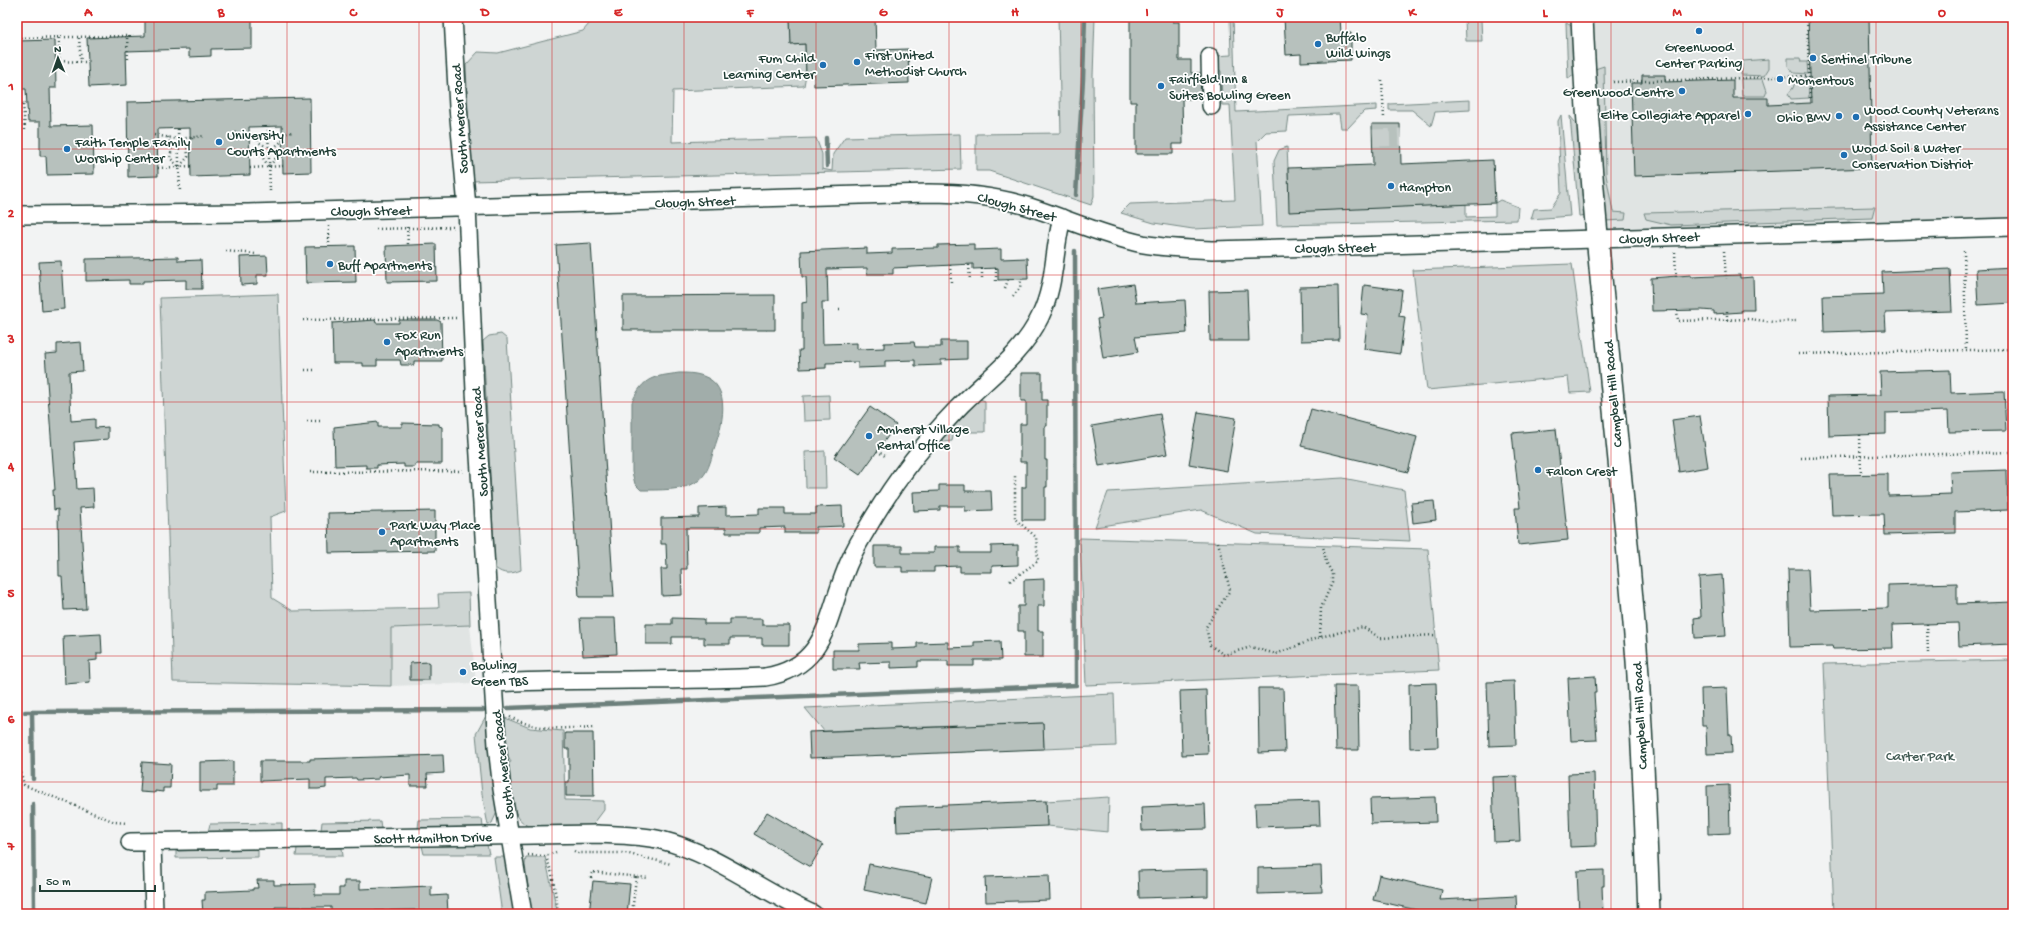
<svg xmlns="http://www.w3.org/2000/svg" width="2030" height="931" font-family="'Gochi Hand',sans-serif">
	<rect width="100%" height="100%" fill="#f2f3f3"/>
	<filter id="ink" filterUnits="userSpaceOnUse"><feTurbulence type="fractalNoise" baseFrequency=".025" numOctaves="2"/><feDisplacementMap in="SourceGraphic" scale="8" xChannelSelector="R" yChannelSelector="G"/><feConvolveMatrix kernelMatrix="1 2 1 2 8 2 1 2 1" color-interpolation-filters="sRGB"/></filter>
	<g filter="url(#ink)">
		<path fill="#e0e4e3" d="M1582 17H2013V227L1597 239Z
			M470 625 476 683 391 686V628Z"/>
		<path fill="#ced5d3" stroke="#768984" d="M595 17H790L791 45 805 44 806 74 804 86 673 91 672 142 816 138 822 154V169L832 171 833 154 845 137 960 134 961 169 471 181 466 65 478 52 498 53 583 31Z
			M1058 17H1095L1093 76 1094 196 1091 205 989 171H976V134L1061 133Z
			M1230 17H1233L1236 112 1377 105V110L1364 111 1348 128H1341L1339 114 1289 116 1287 131 1266 132 1257 141 1262 226 1193 229 1154 223 1121 213 1130 204 1235 200 1230 105H1222L1221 71 1217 70 1215 56 1231 55Z
			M1465 19 1481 20 1482 41H1466Z
			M1566 23 1572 26 1574 75 1568 79Z
			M1788 58H1800L1801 62H1807L1808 74 1794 73 1788 66Z
			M1769 59V68L1764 76 1741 75 1743 61Z
			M1604 66 1606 175 1613 212 1626 213 1625 220 1605 221 1601 191 1595 69Z
			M1808 78 1809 98 1791 99 1788 94 1793 88 1796 79Z
			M1741 79H1763L1767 91 1765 96H1742Z
			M1470 100V110L1435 112 1431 126 1412 110H1389V104Z
			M1561 115 1570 216 1531 219 1534 209 1551 208 1561 193 1558 121Z
			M1570 116 1581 129 1588 215 1579 216Z
			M1287 147 1290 211 1466 204V217L1495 216V203L1500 200 1518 207 1517 220 1277 225 1274 161 1279 150Z
			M1875 207 1872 218 1671 225 1646 219 1644 213Z
			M1572 264 1590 392 1570 393 1568 377 1427 390 1413 270Z
			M278 294 286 511 270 517 272 598 293 611 439 608 438 594 469 593 470 625 391 628V686L173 682 160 298Z
			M501 334 507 339 521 570C511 574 504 575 495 568L483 341 489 336Z
			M829 395 830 420 804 421 803 396Z
			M980 399 985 401V432H954L952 441 943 442 942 439Z
			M825 451 826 488H806L805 452Z
			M1343 478 1404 490 1410 541 1257 534 1201 510 1095 527 1108 492Z
			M1080 538 1428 549 1439 670 1086 685Z
			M2013 660V914H1834L1824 664Z
			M1114 694 1116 746 1044 749 1043 723 977 725 978 751 959 752 957 726 893 728 894 755H875L874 729 824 731 805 708Z
			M487 714 497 812 492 823 488 825 482 794 476 734Z
			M505 718 530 728 563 731 565 800 604 801V810L592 826 530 827C508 818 511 784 508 764L511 762 508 757Z
			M1109 797 1108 832 1047 826 1046 801Z
			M482 819 483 827 418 828 419 820Z
			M380 821 381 829 321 830 322 822Z
			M282 823V831L208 832 210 824Z
			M487 845 489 854H424L422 846Z
			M297 848H342L343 856H296Z
			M258 849V857L176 858V851Z
			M494 857H506L514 914H502Z
			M526 857H545L558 914H532L525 865Z"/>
		<path fill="#a1adaa" stroke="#6d807b" d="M679 373C687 373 695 373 703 376 733 386 722 427 714 449 711 460 708 474 698 481 684 491 658 490 641 490L635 484 632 472V402C644 376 653 377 679 373Z"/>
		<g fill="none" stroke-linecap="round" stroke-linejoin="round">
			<path stroke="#6d807b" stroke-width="4.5" d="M826 138 827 166
				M1076 195 1083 79 1085 17
				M508 708 1076 685 1075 251
				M25 712 483 710
				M32 712 33 779
				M33 804 34 914"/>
		</g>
		<path fill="#b7c1bd" stroke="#1f3d34" d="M145 17H252V48L211 49V56L189 57V49L126 51 127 85 89 87 87 38 145 36Z
			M790 17H875L876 50 908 49 909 83 814 86V74H806L805 44 791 45Z
			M1130 17H1173V22H1179V60H1191V73H1200L1201 99H1182L1183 144H1173V154H1136V102H1130Z
			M1284 17H1340L1341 33H1351V60L1301 62V54L1286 55Z
			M1808 17H1869L1872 168 1634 176 1631 83H1642V75H1665V82L1733 80V98H1768V105L1811 103Z
			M55 40 56 88H50L51 126 93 125 94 174 47 175 46 156H40V122H28L26 89H18L17 41Z
			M310 98 311 172 283 173 282 126 249 127 250 175 191 177 190 128 157 129 158 176 128 177 127 102Z
			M1372 124H1400L1401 164 1493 160 1495 203 1289 212 1288 168 1373 165Z
			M591 243 614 597H579L556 245Z
			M436 244 437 281 387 282 386 246Z
			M974 244V250L1001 249V259L1027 258 1028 279 998 280V268L973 269V264L893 268V274H867V268L827 269 828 302H822L823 344 857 343V349L884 348V343L914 342 915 347H941V341H967V359L941 360V365L915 366V360L885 361V367L858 368V362L826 363V368L800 369 799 350H802V303L807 302 806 277H802L801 251 867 248V254L892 253V249L938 248V245Z
			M355 246 356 282 306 283 305 247Z
			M267 256 268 275H257V284L241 285 240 257Z
			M178 257V261L201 260 202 289H186V280L143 281V284H129V280L86 281V259Z
			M61 261 64 309 42 311 39 262Z
			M2013 267V303L1978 305 1976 269Z
			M1950 269 1952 311 1885 313 1886 330 1824 332 1823 296 1883 294 1882 272Z
			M1691 275V277L1740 275V278L1753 277 1754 310H1741L1742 312 1714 314V311L1702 310 1652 311 1651 278Z
			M1133 284 1136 303 1185 300 1187 333 1135 337 1138 352 1103 358 1097 319 1102 318 1097 289Z
			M1364 285 1402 290 1399 316 1405 317 1400 354 1364 349 1368 315 1361 314Z
			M1338 286 1339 340 1301 341 1300 287Z
			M1247 290 1249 341H1210L1209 291Z
			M775 295V330H623V296Z
			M375 320 376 323H399V320H437L441 322 442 361H414V365H401L400 360H377V366H363V363H333L332 323Z
			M81 342 83 371 69 372 71 421 95 419V428L108 427V439L74 442 77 489 93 488 94 507 80 508 86 609 64 610 62 576H59L58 509 54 510 53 490H55L45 354 57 353V344Z
			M1950 370 1951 393 2004 391 2006 431 1949 432 1948 411 1886 413V434L1829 436 1828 396 1881 395 1880 372Z
			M1021 373H1042V400H1047V426H1045V460H1047V487H1045V520H1022V487H1026V462H1020V424H1026V401H1021Z
			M870 407 896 425 860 475 834 457Z
			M1311 409 1417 437 1408 472 1301 446Z
			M1198 412 1236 418 1227 471 1189 464Z
			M1160 414 1167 454 1099 466 1092 426Z
			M1700 416 1708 467 1679 472 1672 420Z
			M378 422V427H402V423L439 424V426L442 427V464H415V467H404V464L377 465V468H366V465L335 466 334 427Z
			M1556 429 1568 540 1518 545 1515 508H1520L1512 433Z
			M2007 470 2008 510 1955 512V533L1885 535 1884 514 1832 515 1830 475 1888 474V496L1923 495 1951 494 1950 472Z
			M939 485H965V491H991L992 510 965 511V506H940V510L914 511 913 492 939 491Z
			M1434 501 1436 520 1413 523 1411 503Z
			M842 506 843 526 816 527V533H785V527L759 528V533H726V528H686L687 569H681L682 595 662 596 661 569H667L666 544H661V518L699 517V508L726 507V515L759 514V508H785V514H816V507Z
			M435 511V551L329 553 328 513Z
			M1018 545V565L992 566V572H960V566L934 567V572H902V567H874V546H902V553H934V547H960V553H991V546Z
			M1788 569H1808L1810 610 1888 608V585L1957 583V604L2013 602V644L1959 646 1958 623 1892 625 1893 648 1833 649 1832 646 1790 647Z
			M1722 575 1726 636 1695 638 1694 618 1701 617 1699 577Z
			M1044 579V606H1038V631H1043V657H1024V631H1018V606H1024V580Z
			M580 618H615L617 654 583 656Z
			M672 618 704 619V624H730V619H762V625H789V645H762V638H730V644H704V637H672V644H646V624H672Z
			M101 634 102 653H97V660L89 661 90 682 65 684 63 636Z
			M1000 641 1001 660H974V666H948V661H918V667L891 668V662L859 663 860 669H833V650H859V644L891 643V649L917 648V643L948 642V648L974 647V642Z
			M429 662V680H410V663Z
			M1595 676 1596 693H1594L1597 740 1571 741 1568 678Z
			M1514 681 1516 745 1489 746 1487 682Z
			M1436 683 1438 747 1410 748 1409 684Z
			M1334 686H1358L1359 750H1336Z
			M1258 688H1283L1285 752 1259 753Z
			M1727 688 1729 735H1731L1732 753 1707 754 1706 726H1702L1701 689Z
			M1206 690 1208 754 1182 755 1180 691Z
			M1043 723 1044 749 810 758 809 732Z
			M565 733H593L594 796H566V782H569V749H565Z
			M443 755 444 773 427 774 428 786H410V775L378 777 379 779 357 780 356 778 326 779V788L318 789H310V779L260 781V761H310V759Z
			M233 761V786H217V791H200V762Z
			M142 762 171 764 170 788H163V792L155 791V793L140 792Z
			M1594 773 1596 846 1570 847 1568 774Z
			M1517 776 1520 841 1494 842 1492 777Z
			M1729 785 1730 833 1708 834 1707 786Z
			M1435 797 1436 822 1371 824 1370 799Z
			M1046 801 1047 826 897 832 896 807Z
			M1319 801 1320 825 1256 827 1255 803Z
			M1205 804 1206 829 1142 831 1141 807Z
			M767 812 823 845 810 867 754 834Z
			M869 864 932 877 926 903 864 890Z
			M1321 866 1322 892 1258 894V868Z
			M1208 869V896L1139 898 1138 871Z
			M1604 870V886H1602L1603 914H1579L1577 871Z
			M1049 875 1050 900 986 902 985 877Z
			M1379 875 1442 890 1440 900 1516 896 1517 914H1434L1373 900Z
			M257 880H274V885L315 884V895H339V888H344V881H360V889L431 886V896L447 895 448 914H415V910L360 911V914H331V907H275V914H203L202 900H205V892L253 890V888H258Z
			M593 881 630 884 627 914H589Z"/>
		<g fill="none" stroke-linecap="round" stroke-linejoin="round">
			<path stroke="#c8cfcd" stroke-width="17" stroke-dasharray="17 8" stroke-linecap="butt" d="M1373 138 1401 137"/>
			<defs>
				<path id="minor" d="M453 17 458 107 467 207 475 391 497 746 502 789 523 914
					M1210 57 1211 106
					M17 215 248 213 928 193C963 193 996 196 1030 207 1067 219 1104 236 1143 244 1166 248 1189 249 1212 250L2013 227
					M493 683C584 678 675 682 765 677 825 667 826 622 844 575 849 561 857 545 865 532 890 488 922 445 957 409 986 379 1022 355 1040 317 1056 284 1053 252 1062 218
					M130 842 597 834C618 835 641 835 661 840 717 854 762 892 813 914
					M152 842 154 914"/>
				<path id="major" d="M1582 17C1591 232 1621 446 1637 661 1643 745 1646 830 1649 914"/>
			</defs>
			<use href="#minor" stroke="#1f3d34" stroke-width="20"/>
			<use href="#major" stroke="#1f3d34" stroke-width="24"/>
			<path stroke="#1f3d34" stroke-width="2.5" stroke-dasharray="1 3" stroke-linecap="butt" d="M1807 17 1810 98
				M17 38 127 36 128 60H126
				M59 38V61
				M79 38 81 62
				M56 61 87 62
				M1382 80 1384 118
				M1613 82 1809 76
				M17 97 23 104
				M268 126 270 191
				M178 129 180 193
				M25 130 23 104 27 103
				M235 133 268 137 293 132
				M154 135 178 139 204 136
				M257 136 258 142 265 146 261 155 269 167 279 154 276 146 283 140 282 135
				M168 137 172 148 170 158 179 167 188 157 187 145 193 137
				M158 168 191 166
				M250 168 283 166
				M329 226V246
				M407 227 408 245
				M376 229 453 227
				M226 251 256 254
				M1724 251 1726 279
				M1964 251 1966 350
				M1675 252 1676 277
				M950 265 951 282
				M969 265 970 281
				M996 268V281
				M982 269V281
				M1005 288 1008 280
				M1013 296 1020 288 1021 280
				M2011 303 2013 337
				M839 309H842
				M1677 310 1678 321 1750 319 1773 322 1797 321
				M303 320 457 318
				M1727 320V311
				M1798 354 2013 349
				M305 370H317
				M307 421H321
				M1860 435 1861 475
				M877 451 885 456
				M1801 458 2013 452
				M310 472 465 471
				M1218 542 1230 590 1206 627 1210 645 1224 655 1251 647 1276 654 1320 637 1363 627 1380 638 1436 635
				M1010 581 1038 561 1036 537 1015 519V476
				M1927 624 1928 653
				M1320 637 1321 608 1332 583V573L1326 562 1323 546
				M510 717C539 732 564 728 595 727
				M17 757 24 785 115 822 127 823
				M574 851 578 853H625L671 864
				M528 855 546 856 556 852
				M546 856 552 874 559 914
				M591 878 592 872 648 878
				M572 914H590
				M632 914 636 877"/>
			<use href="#minor" stroke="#fff" stroke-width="17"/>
			<use href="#major" stroke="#fff" stroke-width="21"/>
		</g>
	</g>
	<path fill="none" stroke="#d62828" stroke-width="1" stroke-opacity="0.55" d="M154 17V914M287 17V914M419 17V914M552 17V914M684 17V914M816 17V914M949 17V914M1081 17V914M1214 17V914M1346 17V914M1478 17V914M1611 17V914M1743 17V914M1876 17V914M17 149H2013M17 275H2013M17 402H2013M17 529H2013M17 656H2013M17 782H2013"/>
	<g fill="#1f6fb2" stroke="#fff" stroke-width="1.5">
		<circle cx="1699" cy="31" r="4"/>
		<circle cx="1318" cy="44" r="4"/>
		<circle cx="1813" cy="58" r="4"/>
		<circle cx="857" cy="62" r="4"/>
		<circle cx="823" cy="65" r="4"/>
		<circle cx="1780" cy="79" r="4"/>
		<circle cx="1161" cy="86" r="4"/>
		<circle cx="1682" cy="91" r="4"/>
		<circle cx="1748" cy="114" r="4"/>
		<circle cx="1839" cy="116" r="4"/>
		<circle cx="1856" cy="117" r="4"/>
		<circle cx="219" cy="142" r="4"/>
		<circle cx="67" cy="149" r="4"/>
		<circle cx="1844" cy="155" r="4"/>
		<circle cx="1391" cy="186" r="4"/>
		<circle cx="330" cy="264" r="4"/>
		<circle cx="387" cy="342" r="4"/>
		<circle cx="869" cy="436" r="4"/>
		<circle cx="1538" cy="470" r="4"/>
		<circle cx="382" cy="532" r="4"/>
		<circle cx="463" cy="672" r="4"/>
	</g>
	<g text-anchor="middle" stroke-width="3.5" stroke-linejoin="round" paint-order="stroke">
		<g font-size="14" fill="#1f3d34" stroke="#fff" text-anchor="start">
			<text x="1326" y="41">Buffalo<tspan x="1326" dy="16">Wild Wings</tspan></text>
			<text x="1699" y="51" text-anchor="middle">Greenwood<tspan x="1699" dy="16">Center Parking</tspan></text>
			<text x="865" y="59">First United<tspan x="865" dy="16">Methodist Church</tspan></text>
			<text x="815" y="62" text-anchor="end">Fum Child<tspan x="815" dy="16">Learning Center</tspan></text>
			<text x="1821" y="63">Sentinel Tribune</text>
			<text x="1169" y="83">Fairfield Inn &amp;<tspan x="1169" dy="16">Suites Bowling Green</tspan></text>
			<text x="1788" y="84">Momentous</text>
			<text x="1674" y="96" text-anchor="end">Greenwood Centre</text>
			<text x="1864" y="114">Wood County Veterans<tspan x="1864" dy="16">Assistance Center</tspan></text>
			<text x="1740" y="119" text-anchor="end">Elite Collegiate Apparel</text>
			<text x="1831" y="121" text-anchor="end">Ohio BMV</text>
			<text x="227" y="139">University<tspan x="227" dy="16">Courts Apartments</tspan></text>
			<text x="75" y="146">Faith Temple Family<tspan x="75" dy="16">Worship Center</tspan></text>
			<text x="1852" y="152">Wood Soil &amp; Water<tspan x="1852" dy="16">Conservation District</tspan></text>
			<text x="1399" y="191">Hampton</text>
			<text x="338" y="269">Buff Apartments</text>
			<text x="395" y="339">Fox Run<tspan x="395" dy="16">Apartments</tspan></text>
			<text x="877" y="433">Amherst Village<tspan x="877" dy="16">Rental Office</tspan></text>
			<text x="1546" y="475">Falcon Crest</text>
			<text x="390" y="529">Park Way Place<tspan x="390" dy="16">Apartments</tspan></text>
			<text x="471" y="669">Bowling<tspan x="471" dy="16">Green TBS</tspan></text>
		</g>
		<g font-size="14" fill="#1f3d34" stroke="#fff">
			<text transform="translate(459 119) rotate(-94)" y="5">South Mercer Road</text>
			<text transform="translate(695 201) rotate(-2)" y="5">Clough Street</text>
			<text transform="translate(1017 206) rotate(15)" y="5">Clough Street</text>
			<text transform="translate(371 210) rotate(-1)" y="5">Clough Street</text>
			<text transform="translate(1659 237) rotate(-2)" y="5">Clough Street</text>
			<text transform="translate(1335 247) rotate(-1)" y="5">Clough Street</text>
			<text transform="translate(1612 394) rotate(-95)" y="5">Campbell Hill Road</text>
			<text transform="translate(479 442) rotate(-94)" y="5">South Mercer Road</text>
			<text transform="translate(1639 716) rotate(-93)" y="5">Campbell Hill Road</text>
			<text transform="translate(502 765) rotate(-97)" y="5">South Mercer Road</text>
			<text transform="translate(433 837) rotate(-1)" y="5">Scott Hamilton Drive</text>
		</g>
		<g font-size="14" fill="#425b54" stroke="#fff">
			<text x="1920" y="760">Carter Park</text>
		</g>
	</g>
	<rect width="2030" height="931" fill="none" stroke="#fff" stroke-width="44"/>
	<g transform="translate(58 58) rotate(358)" stroke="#ffffff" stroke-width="3" paint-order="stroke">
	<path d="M0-3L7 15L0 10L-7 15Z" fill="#1f3d34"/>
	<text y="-6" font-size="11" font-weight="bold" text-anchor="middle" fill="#1f3d34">N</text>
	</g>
	<path d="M40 885v6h115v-6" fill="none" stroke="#1f3d34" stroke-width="2"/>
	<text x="46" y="885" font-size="12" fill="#1f3d34" stroke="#ffffff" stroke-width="3" paint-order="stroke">50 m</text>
	<rect x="22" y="22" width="1986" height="887" fill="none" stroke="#d62828" stroke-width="1.5"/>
	<g font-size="13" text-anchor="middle" font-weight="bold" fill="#d62828">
		<text x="88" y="16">A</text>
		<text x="221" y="16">B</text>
		<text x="353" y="16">C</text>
		<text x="485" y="16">D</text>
		<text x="618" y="16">E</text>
		<text x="750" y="16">F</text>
		<text x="883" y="16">G</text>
		<text x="1015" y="16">H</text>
		<text x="1147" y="16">I</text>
		<text x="1280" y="16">J</text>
		<text x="1412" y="16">K</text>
		<text x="1545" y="16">L</text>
		<text x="1677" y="16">M</text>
		<text x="1809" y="16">N</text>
		<text x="1942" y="16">O</text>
		<text x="11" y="90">1</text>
		<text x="11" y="217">2</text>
		<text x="11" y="343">3</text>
		<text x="11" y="470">4</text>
		<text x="11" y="597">5</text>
		<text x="11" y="723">6</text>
		<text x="11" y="850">7</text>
	</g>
</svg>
